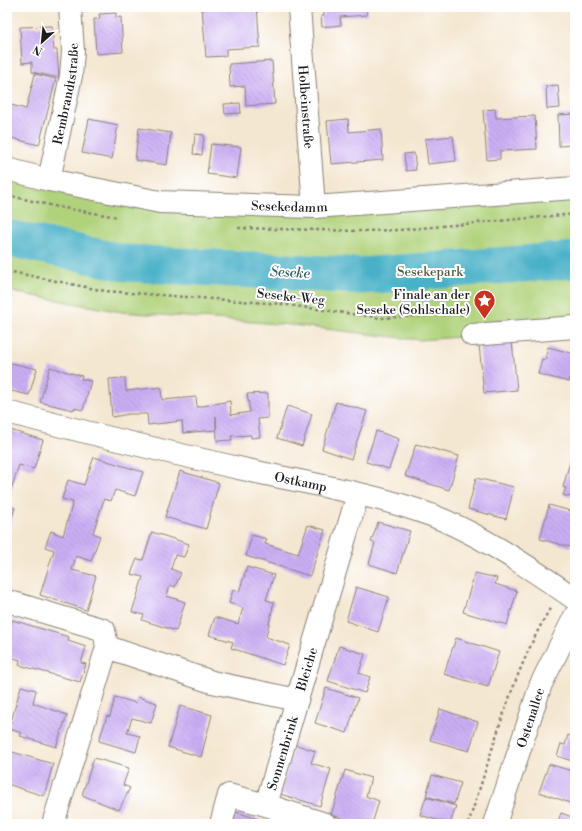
<svg xmlns="http://www.w3.org/2000/svg" width="582" height="831" font-family="'Libre Bodoni',serif">
	<defs>
		<pattern id="building-back-hatch" width="6" height="6" patternUnits="userSpaceOnUse"><rect width="6" height="6" fill="#caaef4"/><path d="M-1 5l2 2M0 0l6 6M5-1l2 2" fill="none" stroke="#ad95d1"/></pattern>
	</defs>
	<rect width="100%" height="100%" fill="#fff"/>
	<filter id="ink" filterUnits="userSpaceOnUse"><feTurbulence type="fractalNoise" baseFrequency=".025" numOctaves="2"/><feDisplacementMap in="SourceGraphic" scale="8" xChannelSelector="R" yChannelSelector="G"/><feConvolveMatrix kernelMatrix="1 2 1 2 8 2 1 2 1" color-interpolation-filters="sRGB"/></filter>
	<filter id="wash" filterUnits="userSpaceOnUse"><feTurbulence type="fractalNoise" baseFrequency=".012" numOctaves="4" result="noise"/><feDisplacementMap in="SourceGraphic" scale="16" xChannelSelector="R" yChannelSelector="G"/><feGaussianBlur stdDeviation="0.9" result="paint"/><feColorMatrix in="noise" values="0 0 0 0 0 0 0 0 0 0 0 0 0 0 0 0 0 1.4 0 .05"/><feComposite in="paint" operator="in"/></filter>
	<g filter="url(#wash)">
		<rect width="100%" height="100%" fill="#f4e7d1"/>
		<path fill="#b0d27a" stroke="#66774b" d="M7 175 156 205 575 191V328L420 340 292 325 122 312 7 291Z"/>
		<g fill="none" stroke-linecap="round" stroke-linejoin="round">
			<path stroke="#48b1c7" stroke-width="37" d="M7 238 126 263 361 276 575 260"/>
		</g>
		<g id="blocks">
			<path fill="url(#building-back-hatch)" d="M257 7 260 47 226 49V56L206 57 202 8Z
				M321 7H366L367 15 340 17 341 25 322 27 321 16H324V10H321Z
				M116 13V18L121 17 123 52 96 54 94 19H100L99 14Z
				M52 26 54 50H57L59 78 32 72V62L22 63 20 27Z
				M272 61 275 104 246 106 245 86 230 87 229 64Z
				M35 74 56 79 39 145 7 137V119L11 105 26 109Z
				M558 85 560 108 547 109 546 86Z
				M240 103 241 113 225 114 224 104Z
				M495 109 496 118 535 116 537 149 500 151V159L487 160 483 110Z
				M575 114V145L559 146 558 115Z
				M89 119 118 125 112 159 82 153Z
				M348 119 349 132 381 129 383 160 331 164 327 121Z
				M139 128 171 133 167 165 135 160Z
				M195 134 204 135 202 155 193 154Z
				M453 136 456 161 428 164 425 139Z
				M211 144 241 147 237 178 207 174Z
				M414 153 416 170 406 171 404 154Z
				M512 341 517 390 484 393 479 345Z
				M548 347 575 354 569 382 538 374 542 359 545 360Z
				M7 362 37 369 29 395 7 390Z
				M50 367 82 376 81 379 91 381 83 410 74 408 73 410 40 402Z
				M125 378 126 391 161 387 162 400 196 397 197 407 230 401 231 415 250 412 247 394 268 393V418L258 419 260 437 251 438V435L231 436 232 440 217 441 216 416V430L183 433 182 421 148 425 147 414H129L112 417 109 379Z
				M336 402 367 411 351 459 322 449Z
				M287 406 312 414 302 446 277 438Z
				M7 429 43 440 34 469 19 465 7 502Z
				M376 431 399 439 389 469 366 462Z
				M416 444 459 456 449 490 405 476Z
				M94 457 143 472 135 496 115 490 111 501 104 499 93 533 100 536 91 561 76 556 72 570 96 576 86 610 40 595 54 550 45 547 51 531 63 536 73 502 62 499 68 480 84 485Z
				M571 458 575 459V498L563 495 566 488 563 487Z
				M180 471 219 483 206 529 165 517Z
				M476 478 514 487 506 519 468 509Z
				M549 505 575 512V529L570 547 540 539Z
				M7 506 15 508 7 532Z
				M378 522 410 531 397 573 369 564 375 543 371 542Z
				M308 525 325 530 310 576 246 556 252 535 267 539 265 544 298 554Z
				M152 532 189 544 184 557 175 555 171 569 181 573 175 587 170 585 167 596 185 602 176 631 142 620 144 615 132 612 143 577 131 574 137 559 143 560Z
				M247 567 274 575 266 600 274 602 266 637 290 645 283 665 231 648 233 642 209 635 215 617 238 624 243 608 229 603 233 590 239 592Z
				M475 573 497 578 495 584 517 591 507 625 463 612Z
				M356 587 389 597 378 632 346 621Z
				M12 620 69 637 68 641 86 647 81 663 86 664 80 682 19 665 20 660 7 656V637Z
				M456 638 499 652 488 687 444 674Z
				M339 646 365 654 359 673 370 677 365 693 328 681Z
				M21 686 36 690 33 703 67 715 56 747 20 736 22 733 9 729Z
				M326 688 358 698 347 733 315 723Z
				M115 697 136 703 138 697 157 703 151 723 132 718 127 733 140 736 136 752 99 741 107 716 110 717Z
				M180 706 212 715 201 757 168 747Z
				M440 709 478 722 469 751 430 740Z
				M568 735 575 738V762L557 756 561 744 565 745Z
				M294 744 315 751 311 763 331 769 320 806 280 794Z
				M9 751 53 764 44 796 7 784V758Z
				M94 758 129 768 123 785 130 788 119 810 82 795Z
				M549 764 575 772V789L570 803 539 792Z
				M345 770 371 778 366 796 379 801 372 824H363L331 815Z
				M432 775 461 783 454 804 426 796Z
				M426 797 456 806 450 824 420 815Z
				M236 812 264 821 263 824H234Z
				M561 813 575 818V824H557Z"/>
		</g>
	</g>
	<g filter="url(#ink)">
		<use href="#blocks" fill-opacity="0" stroke="#888276" stroke-width="1"/>
		<g fill="none" stroke-linecap="round" stroke-linejoin="round">
			<defs>
				<g id="minor">
					<path id="s1" d="M299 7 314 207"/>
					<path id="s2" d="M7 169 49 180 160 202 314 207 575 188"/>
					<path id="s3" d="M49 180 71 76 73 51 70 7"/>
					<path d="M472 335 575 327"/>
					<path id="s4" d="M7 412C88 433 170 453 252 471 311 484 374 494 431 515 480 534 532 569 575 599"/>
					<path d="M7 601 104 630 107 647 53 824"/>
					<path id="s5" d="M107 647 212 682 297 700 358 494"/>
					<path d="M297 700 266 805 325 824"/>
					<path d="M221 824 229 795 266 805"/>
					<path id="s6" d="M495 824 541 684 575 616"/>
				</g>
			</defs>
			<use href="#minor" stroke="#888276" stroke-width="24"/>
			<path stroke="#888276" stroke-width="2.5" stroke-dasharray="3 3" stroke-linecap="butt" d="M7 195 58 207 118 217
				M238 228 360 231 399 230 575 214
				M7 271 105 291 281 304 381 318 465 314
				M571 571 575 565
				M468 824C493 751 511 674 551 607"/>
			<use href="#minor" stroke="#fff" stroke-width="22"/>
		</g>
	</g>
	<defs>
		<symbol id="sight-pin" viewBox="-11 -11 22 30"><path d="M0 17L-7.5 6A9.5 9.5 0 1 1 7.5 6Z" fill="#c8321e" stroke="#fff"/><path d="M0-6L1.8-2.2L6-1.7L2.9 1.2L3.7 5.4L0 3.3L-3.7 5.4L-2.9 1.2L-6-1.7L-1.8-2.2Z" fill="#fff"/></symbol>
	</defs>
	<g fill-rule="evenodd">
		<use href="#sight-pin" x="472" y="288" width="25" height="34"/>
	</g>
	<g text-anchor="middle" stroke-width="4" stroke-linejoin="round" paint-order="stroke">
		<g font-size="13" fill="#1c1c1c" stroke="#fff">
			<text dy="5" stroke="none"><textPath href="#s3" startOffset="88">Rembrandtstraße</textPath></text>
			<text dy="5" stroke="none"><textPath href="#s1" startOffset="100">Holbeinstraße</textPath></text>
			<text dy="5" stroke="none"><textPath href="#s2" startOffset="286">Sesekedamm</textPath></text>
			<text transform="translate(291 296) rotate(6)" y="5">Seseke-Weg</text>
			<text dy="5" stroke="none"><textPath href="#s4" startOffset="302">Ostkamp</textPath></text>
			<text dy="5" stroke="none"><textPath href="#s5" startOffset="230">Bleiche</textPath></text>
			<text dy="5" stroke="none"><textPath href="#s6" startOffset="112">Ostenallee</textPath></text>
			<text transform="translate(282 753) rotate(-73)" y="5">Sonnenbrink</text>
		</g>
		<g font-size="13" fill="#505c3d" stroke="#fff">
			<text x="430" y="276">Sesekepark</text>
		</g>
		<g font-size="13" fill="#1c1c1c" stroke="#fff" text-anchor="end">
			<text x="470" y="299">Finale an der<tspan x="470" dy="15">Seseke (Sohlschale)</tspan></text>
		</g>
		<g font-size="14" font-style="italic" fill="#305f69" stroke="#fff">
			<text transform="translate(290 272) rotate(3)" y="5">Seseke</text>
		</g>
	</g>
	<rect width="582" height="831" fill="none" stroke="#fff" stroke-width="24"/>
	<g transform="translate(42 42) rotate(207)" stroke="#ffffff" stroke-width="3" paint-order="stroke">
	<path d="M0-3L7 15L0 10L-7 15Z" fill="#1c1c1c"/>
	<text y="-6" font-size="11" font-weight="bold" text-anchor="middle" fill="#1c1c1c">N</text>
	</g>
</svg>
